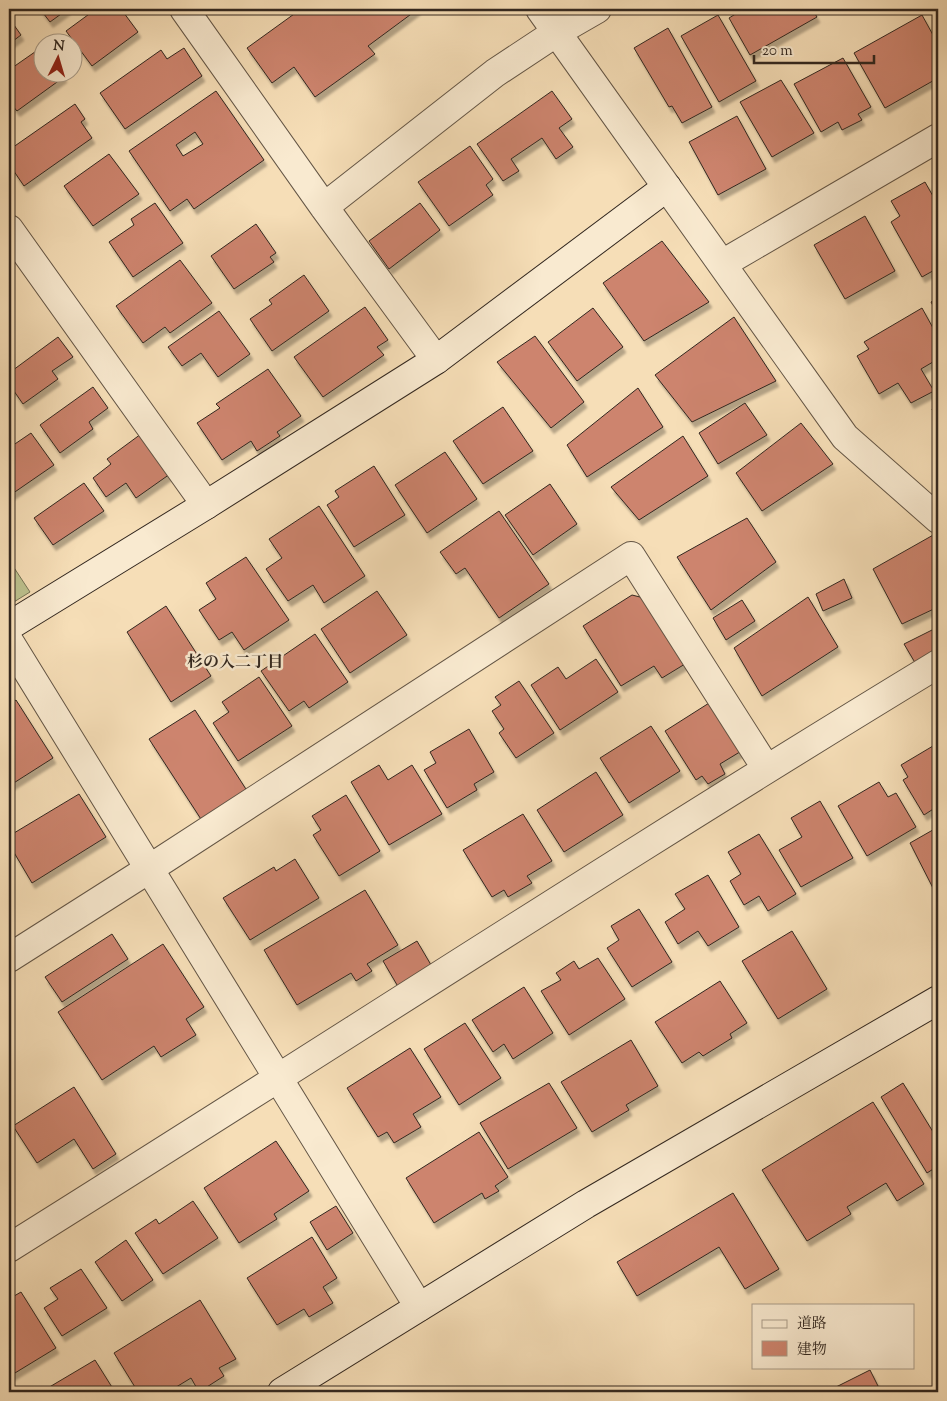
<svg xmlns="http://www.w3.org/2000/svg" width="947" height="1401" font-family="'Sorts Mill Goudy','Noto Serif JP',serif">
	<defs>
		<filter id="shadow"><feDropShadow dx="3" dy="5.5" stdDeviation="1" flood-color="#0004"/></filter>
	</defs>
	<rect width="100%" height="100%" fill="#f6deb7"/>
	<filter id="stains"><feTurbulence type="fractalNoise" baseFrequency=".004" numOctaves="4"/><feColorMatrix values="0 0 0 0 .2 0 0 0 0 .09 0 0 0 0 .02 0 0 0 .5 -.17"/></filter>
	<radialGradient id="worn" r=".72"><stop offset=".6" stop-color="#630" stop-opacity="0"/><stop offset="1" stop-color="#630" stop-opacity=".3"/></radialGradient>
	<path fill="#bcc18e" stroke="#777456" d="M9 560 30 592 9 605Z"/>
	<path fill="#cd846e" stroke="#32271f" fill-rule="evenodd" filter="url(#shadow)" d="M40 9H68L50 22Z
		M96 9H121L138 32 92 66 66 31Z
		M301 9H418L368 46 375 54 315 97 294 67 272 83 247 48Z
		M741 9H812L817 17 750 55 729 18 742 10Z
		M718 15 756 81 719 102 681 36Z
		M922 15 938 44V78L885 108 854 53Z
		M9 18 21 35 9 44Z
		M668 28 712 107 682 123 672 106 669 107 634 48Z
		M42 47V72H61L64 77 17 111 11 104 9 106V70Z
		M184 48 202 76 125 129 100 93 161 50 167 59Z
		M843 58 871 107 858 114 862 120 842 130 838 122 821 132 794 84Z
		M781 80 814 133 772 157 740 102Z
		M216 91 264 160 194 209 187 199 170 211 129 151ZM195 132 203 144 183 156 176 145Z
		M552 91 572 119 559 128 573 147 556 159 542 138 511 159 519 171 503 181 477 144Z
		M75 104 85 119 81 122 92 138 24 186 9 164V150Z
		M737 116 766 169 718 195 689 142Z
		M470 146 493 179 486 185 493 195 449 226 418 182Z
		M109 154 139 194 93 226 64 186Z
		M925 182 938 205V268L922 277 891 222 900 216 891 201Z
		M155 203 183 243 133 277 109 242 134 225 131 219Z
		M420 203 440 230 389 269 369 241Z
		M865 216 895 271 845 299 814 245Z
		M256 224 276 253 270 257 274 262 234 289 211 256Z
		M662 241 709 302 644 341 603 283Z
		M180 260 212 303 170 333 165 327 143 343 116 306Z
		M304 275 329 311 272 351 250 319 272 304 269 300Z
		M938 298V315L931 302Z
		M365 307 388 340 377 347 384 355 323 397 294 357Z
		M593 308 623 347 577 381 548 342Z
		M922 308 938 337V359L921 369 934 391 911 403 898 383 879 394 857 356 869 349 864 342Z
		M219 311 250 354 218 377 201 353 182 366 168 347Z
		M734 317 776 381 692 422 655 375Z
		M535 336 584 402 551 428 497 362Z
		M58 337 73 357 52 371 58 379 23 404 9 384V373Z
		M268 369 301 416 277 432 280 436 257 451 251 441 222 460 197 423 220 408 216 404Z
		M93 387 108 408 89 422 93 429 60 453 40 425Z
		M638 388 663 427 587 477 567 445Z
		M745 403 767 435 718 464 699 433Z
		M938 406V424L932 409Z
		M503 407 533 451 483 484 453 441Z
		M801 423 833 464 762 511 736 473Z
		M31 433 54 465 9 496V448Z
		M141 434 170 474 136 498 126 483 106 497 93 478 111 464 107 459Z
		M683 436 708 476 639 520 611 487Z
		M445 452 477 499 427 533 395 485Z
		M374 466 405 515 354 547 327 505 339 497 335 491Z
		M84 483 104 511 53 545 34 518Z
		M550 484 577 524 533 555 505 515Z
		M319 506 365 576 324 603 313 585 288 601 266 569 282 558 269 539Z
		M499 511 549 584 499 618 465 568 456 574 440 552Z
		M747 518 776 562 711 610 677 557Z
		M935 534 938 540V607L902 624 873 569Z
		M246 557 289 620 244 650 232 632 219 640 199 610 216 599 206 583Z
		M844 579 852 598 823 611 816 594Z
		M377 591 407 635 350 673 321 629Z
		M632 595 660 602 685 664 662 678 654 666 621 686 583 626Z
		M808 597 838 647 762 696 734 648Z
		M742 600 755 621 726 640 713 618Z
		M166 606 211 676 171 702 127 632Z
		M938 627V654L917 666 904 644Z
		M315 634 348 682 309 708 304 701 289 711 261 671Z
		M596 659 618 692 560 730 531 685 558 667 566 679Z
		M259 677 292 726 238 761 213 723 229 712 222 702Z
		M519 681 554 733 516 758 499 733 504 729 492 711 501 705 495 697Z
		M717 698 748 747 720 764 725 774 708 784 702 776 696 780 665 731Z
		M16 700 53 758 9 786V705Z
		M195 710 253 800 208 830 149 739Z
		M651 726 680 771 629 803 600 758Z
		M469 729 494 772 474 784 477 790 447 808 424 770 436 763 430 752Z
		M938 743V806L924 815 903 780 908 777 901 765Z
		M379 765 388 780 412 765 442 814 389 845 351 782Z
		M596 772 623 815 564 852 537 810Z
		M879 782 888 797 896 793 916 827 867 856 838 806Z
		M79 794 106 837 32 883 9 844V836Z
		M346 795 380 851 339 876 313 835 321 830 312 816Z
		M820 801 853 858 801 887 779 850 802 837 791 818Z
		M523 814 552 861 527 876 532 883 508 897 504 890 492 897 463 850Z
		M938 827V890L935 892 910 843Z
		M759 834 796 894 768 911 759 896 744 905 730 881 741 874 728 852Z
		M295 859 319 898 250 940 223 898 274 867 276 871Z
		M708 875 739 927 708 946 698 931 678 944 665 922 685 909 675 894Z
		M365 890 398 945 367 964 372 971 356 981 351 973 297 1005 264 950Z
		M639 909 672 962 632 987 607 948 619 940 611 926Z
		M792 931 827 989 778 1019 742 961Z
		M112 934 128 959 62 1002 45 977Z
		M417 941 434 970 400 990 383 961Z
		M163 944 204 1007 186 1019 196 1035 161 1057 154 1046 102 1080 58 1012Z
		M598 958 625 999 569 1035 541 991 561 980 556 973 574 961 579 969Z
		M720 981 747 1023 730 1034 732 1038 703 1056 699 1052 682 1063 655 1022Z
		M524 987 553 1033 513 1059 504 1044 493 1052 472 1020Z
		M465 1023 501 1078 459 1105 424 1049Z
		M631 1040 658 1086 626 1105 629 1110 592 1132 561 1082Z
		M410 1048 441 1097 413 1114 421 1127 394 1143 387 1132 378 1137 347 1088Z
		M549 1083 577 1128 508 1169 480 1123Z
		M903 1083 938 1140V1166L927 1173 881 1097Z
		M74 1087 116 1154 93 1169 74 1139 37 1163 13 1126Z
		M873 1102 924 1184 897 1201 886 1183 847 1207 851 1214 807 1241 762 1170Z
		M479 1132 508 1177 495 1186 499 1191 485 1199 482 1193 434 1223 406 1178Z
		M276 1141 309 1191 274 1214 277 1219 239 1243 204 1188Z
		M733 1193 779 1269 745 1289 719 1247 637 1296 617 1262Z
		M193 1201 218 1238 163 1274 135 1233 156 1219 159 1224Z
		M336 1206 353 1233 327 1250 310 1222Z
		M312 1237 337 1278 323 1287 333 1303 309 1317 304 1309 277 1325 247 1278Z
		M126 1240 153 1280 122 1301 95 1262Z
		M81 1269 107 1308 62 1336 44 1308 58 1299 50 1288Z
		M21 1292 56 1348 10 1376 9 1374V1299Z
		M200 1300 236 1359 219 1368 224 1376 199 1392 191 1378 168 1392H138L114 1353Z
		M95 1360 115 1392H41Z
		M870 1370 881 1392H826Z"/>
	<g fill="none" stroke-linecap="round" stroke-linejoin="round">
		<defs>
			<path id="street" d="M184 9 324 207 436 360
				M540 9 845 437 938 519
				M324 207 495 73 557 32 597 9
				M9 229 206 505
				M722 264 938 138
				M9 641 419 1307
				M9 958 149 869 631 556 766 768
				M9 1248C319 1054 625 854 938 664"/>
			<path id="secondary" d="M9 626 206 505 436 360 667 187
				M282 1392 586 1204 938 1000"/>
		</defs>
		<use href="#street" stroke="#635545" stroke-width="30"/>
		<use href="#secondary" stroke="#32271f" stroke-width="30"/>
		<use href="#street" stroke="#f9ead0" stroke-width="28"/>
		<use href="#secondary" stroke="#f9ead0" stroke-width="28"/>
	</g>
	<g text-anchor="middle" stroke-width="5" stroke-linejoin="round" paint-order="stroke">
		<g font-size="16" font-weight="bold" fill="#32271f" stroke="#f9ead0">
			<text x="235" y="667">杉の入二丁目</text>
		</g>
	</g>
	<rect width="947" height="1401" fill="none" stroke="#f6deb7" stroke-width="30"/>
	<rect x="10" y="10" width="927" height="1381" fill="none" stroke="#32271f" stroke-width="2.5"/>
	<rect x="15" y="15" width="917" height="1371" fill="none" stroke="#32271f"/>
	<rect x="752" y="1304" width="162" height="65" fill="#f9ead0" stroke="#a99c89"/>
	<rect x="762" y="1320" width="25" height="8" fill="#f9ead0" stroke="#a99c89"/>
	<text x="797" y="1328" font-size="15" fill="#32271f">道路</text>
	<rect x="762" y="1341" width="25" height="15" fill="#cd846e" stroke="#a99c89"/>
	<text x="797" y="1354" font-size="15" fill="#32271f">建物</text>
	<g transform="translate(58 58) rotate(5)"><circle r="24" fill="#f9ead0" stroke="#a99c89"/>
	<path d="M0-4L9 19L0 12L-9 19Z" fill="#8f2418"/>
	<text y="-8" font-size="14" font-weight="bold" text-anchor="middle" fill="#32271f">N</text>
	</g>
	<path d="M754 55v8h120v-8" fill="none" stroke="#32271f" stroke-width="2.5"/>
	<text x="762" y="55" font-size="15" fill="#32271f" stroke="#f9ead0" stroke-width="4" paint-order="stroke">20 m</text>
	<rect width="100%" height="100%" filter="url(#stains)"/>
	<rect width="100%" height="100%" fill="url(#worn)"/>
</svg>
